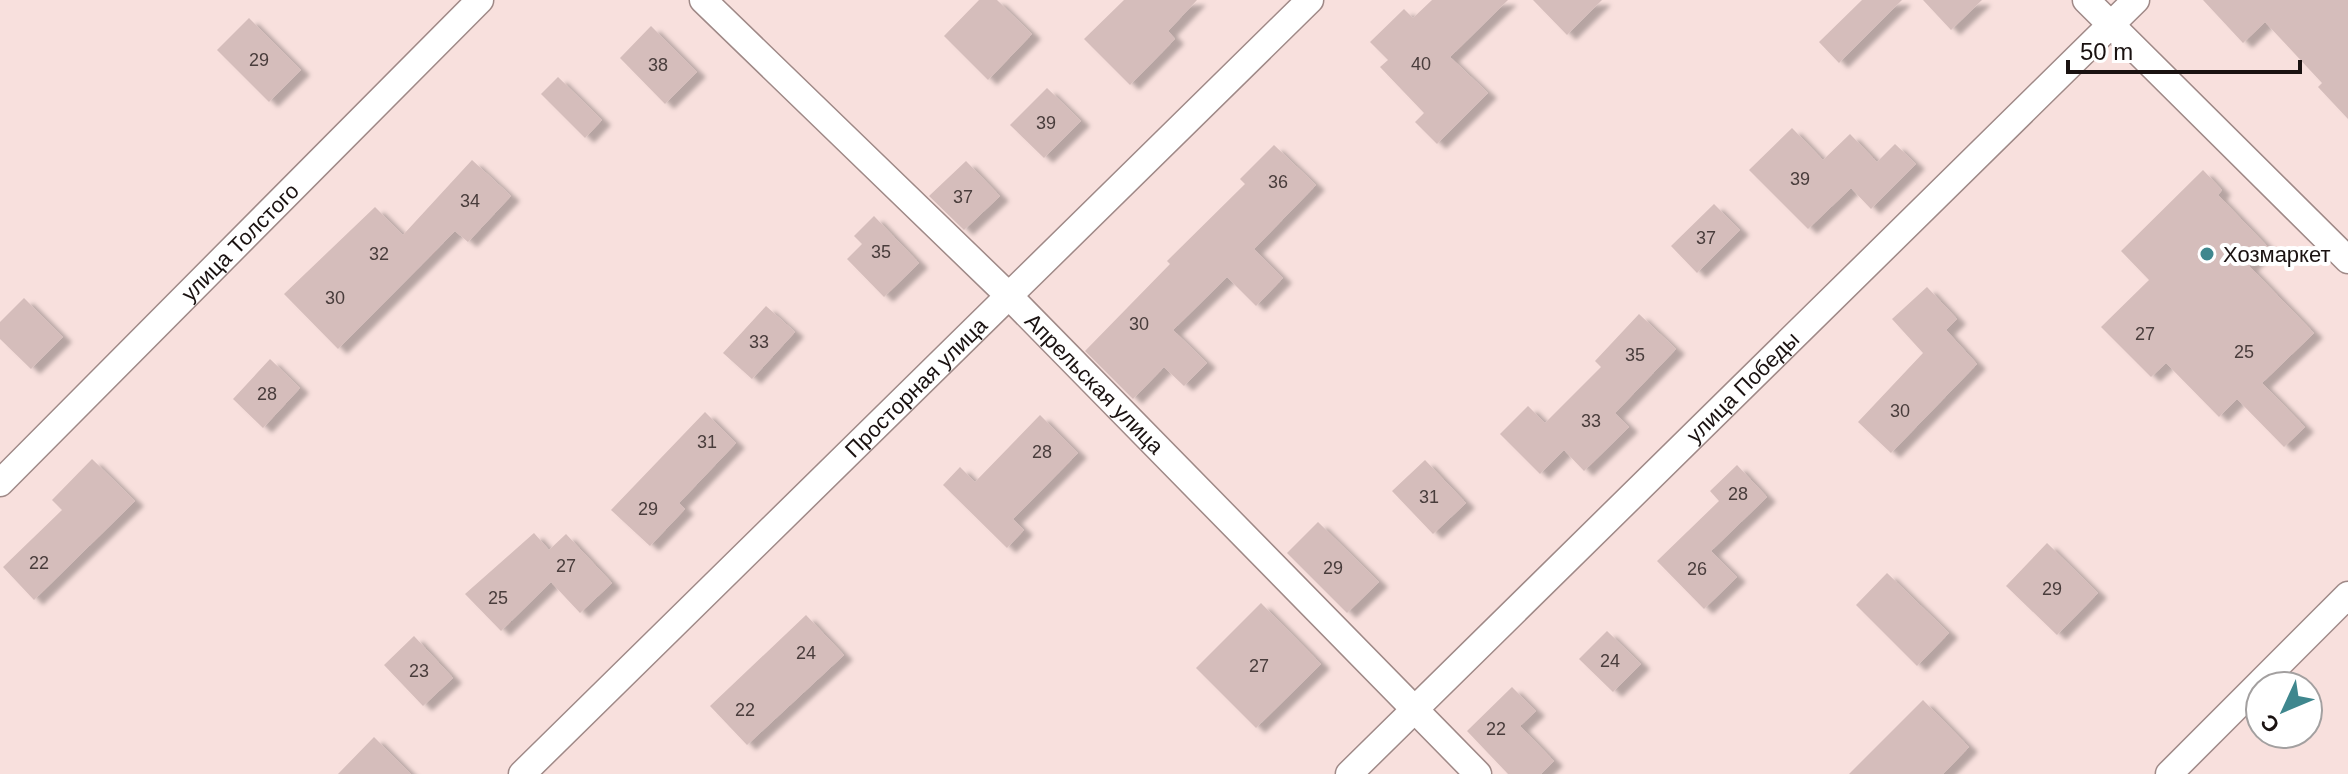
<svg xmlns="http://www.w3.org/2000/svg" width="2348" height="774" font-family="Arial,sans-serif">
	<defs>
		<filter id="shadow"><feDropShadow dx="9" dy="5" stdDeviation="2" flood-color="#0004"/></filter>
	</defs>
	<rect width="100%" height="100%" fill="#f8e0dd"/>
	<path fill="#d5bdbb" filter="url(#shadow)" d="M979 0H997L1032 34 988 80 944 36Z
		M1124 0H1197L1168 31 1175 39 1130 85 1084 39Z
		M1432 0H1508L1450 57 1488 93 1437 144 1415 122 1424 113 1380 67 1388 60 1370 42 1404 9 1413 18Z
		M1533 0H1602L1567 35Z
		M1862 0H1902L1839 63 1819 42Z
		M1923 0H1982L1951 30Z
		M2203 0H2348V119L2318 87 2322 83 2265 22 2243 43Z
		M249 18 301 70 269 102 217 50Z
		M651 26 697 72 665 104 620 58Z
		M558 77 602 120 585 138 541 94Z
		M1047 88 1081 121 1044 158 1010 125Z
		M1792 128 1823 160 1850 134 1877 162 1895 144 1916 164 1871 209 1851 188 1808 229 1749 170Z
		M1274 145 1316 185 1254 249 1283 278 1256 306 1227 277 1173 330 1207 363 1184 386 1164 367 1133 399 1085 351 1170 264 1167 261 1245 184 1240 179Z
		M472 160 511 196 468 242 455 231 338 349 284 294 375 207 403 235Z
		M966 161 1000 196 964 230 929 196Z
		M2203 170 2222 190 2218 195 2268 247 2249 266 2314 333 2262 383 2305 427 2284 447 2237 399 2219 417 2166 363 2151 377 2101 327 2149 280 2121 251Z
		M1714 204 1740 230 1697 273 1671 246Z
		M874 216 919 263 884 297 847 259 862 244 854 236Z
		M1927 287 1957 319 1946 330 1977 364 1891 453 1858 422 1923 353 1892 319Z
		M24 298 63 337 31 369 0 339V322Z
		M766 306 795 332 752 379 723 353Z
		M1639 314 1676 349 1615 413 1629 427 1584 471 1564 450 1540 474 1500 434 1528 406 1545 423 1601 367 1595 361Z
		M270 359 300 388 263 428 233 399Z
		M705 412 736 443 679 503 685 509 650 546 611 510Z
		M1040 415 1078 453 1013 519 1024 530 1007 548 943 485 960 467 975 482Z
		M92 459 135 501 34 600 3 567 62 510 52 500Z
		M1425 460 1466 503 1433 534 1392 491Z
		M1737 465 1767 497 1711 551 1737 577 1704 609 1657 561 1719 501 1710 491Z
		M1318 522 1379 582 1347 613 1287 553Z
		M534 533 549 550 566 534 612 583 580 613 551 582 501 631 465 594Z
		M2047 543 2098 593 2057 635 2006 586Z
		M1887 573 1949 633 1917 666 1856 605Z
		M1261 603 1321 664 1256 728 1196 668Z
		M806 615 844 655 747 745 710 706Z
		M1607 631 1641 664 1613 692 1579 659Z
		M414 636 453 678 423 706 384 665Z
		M1512 687 1536 711 1520 726 1554 761 1541 774H1508L1467 731Z
		M1923 700 1969 747 1943 774H1849Z
		M374 737 411 774H338Z"/>
	<g fill="none" stroke-linecap="round" stroke-linejoin="round">
		<defs>
			<g id="street">
				<path id="s1" d="M703 0 1008 295 1478 774"/>
				<path d="M2086 0 2348 260"/>
				<path id="s2" d="M0 483 480 0"/>
				<path id="s3" d="M522 774 1310 0"/>
				<path id="s4" d="M1349 774 2136 0"/>
				<path d="M2169 774 2348 595"/>
			</g>
		</defs>
		<use href="#street" stroke="#9f8987" stroke-width="29"/>
		<use href="#street" stroke="#fff" stroke-width="26"/>
	</g>
	<circle fill="#3f878e" stroke="#fff" stroke-width="3" cx="2207" cy="254" r="8"/>
	<g text-anchor="middle" stroke-width="8" stroke-linejoin="round" paint-order="stroke">
		<g font-size="18" fill="#493d3c">
			<text x="259" y="66">29</text>
			<text x="1421" y="70">40</text>
			<text x="658" y="71">38</text>
			<text x="1046" y="129">39</text>
			<text x="1800" y="185">39</text>
			<text x="1278" y="188">36</text>
			<text x="963" y="203">37</text>
			<text x="470" y="207">34</text>
			<text x="1706" y="244">37</text>
			<text x="881" y="258">35</text>
			<text x="379" y="260">32</text>
			<text x="335" y="304">30</text>
			<text x="1139" y="330">30</text>
			<text x="2145" y="340">27</text>
			<text x="759" y="348">33</text>
			<text x="2244" y="358">25</text>
			<text x="1635" y="361">35</text>
			<text x="267" y="400">28</text>
			<text x="1900" y="417">30</text>
			<text x="1591" y="427">33</text>
			<text x="707" y="448">31</text>
			<text x="1042" y="458">28</text>
			<text x="1738" y="500">28</text>
			<text x="1429" y="503">31</text>
			<text x="648" y="515">29</text>
			<text x="39" y="569">22</text>
			<text x="566" y="572">27</text>
			<text x="1333" y="574">29</text>
			<text x="1697" y="575">26</text>
			<text x="2052" y="595">29</text>
			<text x="498" y="604">25</text>
			<text x="806" y="659">24</text>
			<text x="1610" y="667">24</text>
			<text x="1259" y="672">27</text>
			<text x="419" y="677">23</text>
			<text x="745" y="716">22</text>
			<text x="1496" y="735">22</text>
		</g>
		<g font-size="22" fill="#1a1211" stroke="#fff">
			<text dy="8" stroke="none"><textPath href="#s2" startOffset="340">улица Толстого</textPath></text>
			<text dy="8" stroke="none"><textPath href="#s1" startOffset="548">Апрельская улица</textPath></text>
			<text dy="8" stroke="none"><textPath href="#s3" startOffset="552">Просторная улица</textPath></text>
			<text dy="8" stroke="none"><textPath href="#s4" startOffset="552">улица Победы</textPath></text>
		</g>
		<g font-size="22" fill="#1a1211" stroke="#fff" text-anchor="start">
			<text x="2223" y="262">Хозмаркет</text>
		</g>
	</g>
	<g transform="translate(2284 710) rotate(226)"><circle r="38" fill="#ffffff" stroke="#a3a0a0" stroke-width="2"/>
	<path d="M0-6L14 30L0 20L-14 30Z" fill="#3f878e"/>
	<text y="-12" font-size="22" font-weight="bold" text-anchor="middle" fill="#1a1211">С</text>
	</g>
	<path d="M2068 60v12h232v-12" fill="none" stroke="#1a1211" stroke-width="4"/>
	<text x="2080" y="60" font-size="24" fill="#1a1211" stroke="#ffffff" stroke-width="6" paint-order="stroke">50 m</text>
</svg>
